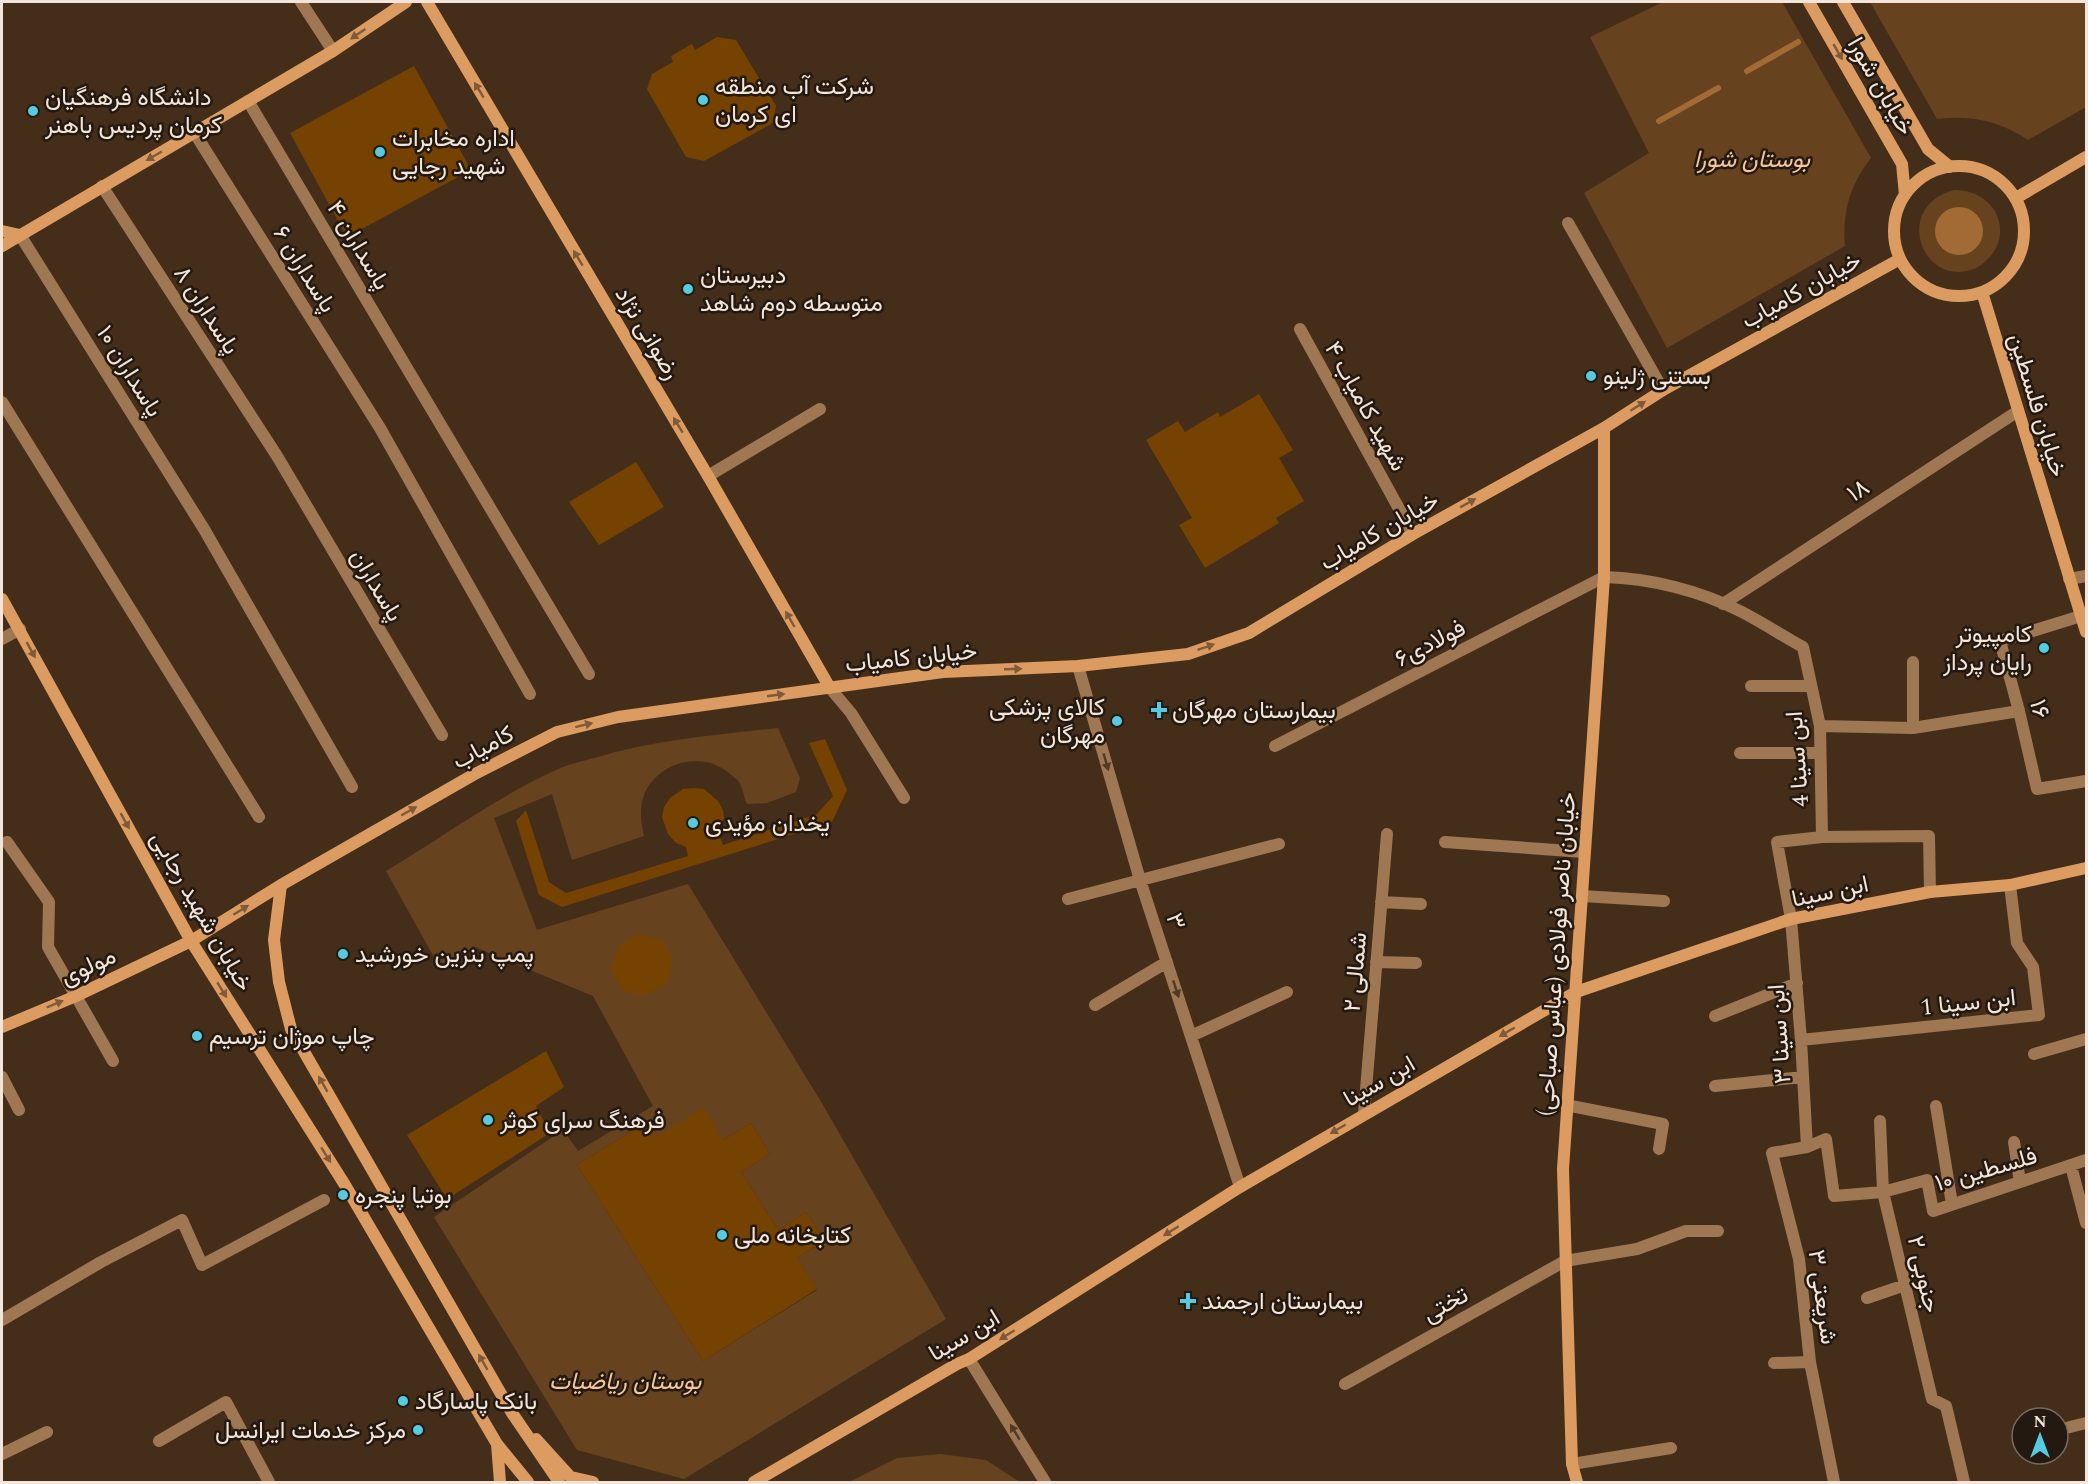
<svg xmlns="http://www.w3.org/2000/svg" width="2088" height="1484" font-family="Spectral,Vazirmatn,serif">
	<rect width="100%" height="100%" fill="#442e1a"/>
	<path fill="#67421f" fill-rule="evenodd" d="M1663 2H1782L1871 158C1850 185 1842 212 1845 246L1667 348 1584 193 1649 153 1590 37Z
		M1870 2H2086V107L2028 140C2000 121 1971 115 1937 119Z
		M1954 190C1981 189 2006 211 1999 240 1996 252 1987 262 1976 268 1923 291 1891 207 1954 190Z
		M778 728 800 778 796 792 767 803 747 804C744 798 743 788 739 782 737 779 732 776 729 773 702 750 657 762 644 795 639 809 641 823 644 836L572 860 552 794 494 818 537 930 688 884 823 1105 946 1319 684 1479 577 1450 434 1217 563 1130 578 1151 653 1106 593 996 475 947 440 968 386 871C445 836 500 794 563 767 573 763 584 761 594 758 654 740 716 735 778 728ZM648 1121 658 1136 723 1140 751 1123 770 1154 741 1172 778 1230 806 1212 825 1241 797 1258 817 1290 703 1361 577 1165Z
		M941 1454 986 1460 1020 1482H849L897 1458Z"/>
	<path fill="#a26a35" d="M1935 231a24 24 0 1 1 48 0a24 24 0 1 1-48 0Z"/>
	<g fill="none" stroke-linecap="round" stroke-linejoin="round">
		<path stroke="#a26a35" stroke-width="6" d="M1747 71 1798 42
			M1659 121 1718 88"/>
	</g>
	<path fill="#764201" d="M717 37 736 40 776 106 773 123 704 161 686 157 647 89 652 74 673 62 671 56 692 44 695 50Z
		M414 66 471 170 347 237 290 133Z
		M1259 394 1293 450 1279 458 1304 501 1276 518 1279 523 1205 568 1179 525 1192 518 1146 440 1178 421 1185 432 1218 412 1220 417Z
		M636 462 664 507 599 545 569 502Z
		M825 739 847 790 832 822 562 907 539 895 516 821 526 810 549 882 566 893 688 856 686 847 676 843 668 834 662 817 664 807 670 798 683 789 694 788 704 789 718 801 723 810 724 818 719 834 723 845 817 814 833 796 809 743Z
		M637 934 661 939 673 959 668 982 644 996 624 991 610 970 618 947Z
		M546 1051 564 1087 536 1106 550 1133 447 1199 407 1135Z
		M703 1108 723 1140 751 1123 770 1154 741 1172 778 1230 806 1212 825 1241 797 1258 817 1289 703 1361 577 1165 648 1121 658 1136Z"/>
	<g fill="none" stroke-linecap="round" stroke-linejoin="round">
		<path stroke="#9f7753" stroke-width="12" d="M301 2 333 51
			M248 101 589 674
			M194 132 380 428 530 694
			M102 186 277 456 442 735
			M1568 223 1663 390
			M20 235 204 529 352 787
			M1300 329 1413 534
			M2 402 259 817
			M708 476 820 409
			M2069 579 2086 576
			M1723 604 2018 411
			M2081 616 2000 641 2019 711 2037 789 2086 781
			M2 639 20 629
			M1913 662V728
			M1078 666 1140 880 1240 1187
			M1751 686H1811
			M830 688 851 713 904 798
			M1820 726 1913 728 2019 711
			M1275 746 1604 577C1650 578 1701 591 1742 612 1763 623 1783 636 1803 647L1820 726 1822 837 1777 842 1791 919 1801 1040 1807 1147
			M1740 753H1820
			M1822 837 1929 836 1930 892
			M7 842 49 902 48 947 113 1061
			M1445 842 1584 852
			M1582 896 1664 901
			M1068 899 1279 844
			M1381 902 1421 904
			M1376 962 1416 963
			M1095 1005 1167 962
			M1715 1016 1797 983
			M1191 1036 1287 992
			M1801 1040 2039 1015 2033 967 2017 943 2010 885
			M2034 1054 2086 1039
			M2 1077 19 1110
			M1715 1086 1803 1077
			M1566 1105 1663 1124 1659 1149
			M1936 1106 1952 1204
			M1364 1114 1387 834
			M1880 1121 1883 1192 1927 1180 1933 1211 2086 1160
			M2014 1142 2020 1182
			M2071 1166 2086 1223
			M1867 1298 1905 1285
			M2 1320 101 1262 182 1220 202 1265 324 1200
			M969 1359 1045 1482
			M1774 1363 1810 1362
			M1345 1384 1565 1261 1637 1249 1686 1231H1718
			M2062 1429 2086 1423
			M159 1441 226 1402 269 1482
			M2 1454 47 1432
			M1572 1464 1671 1448
			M1834 1482 1810 1362 1799 1259 1772 1153 1807 1147 1826 1139 1834 1196 1883 1192 1932 1399 1946 1406 1964 1482"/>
		<path stroke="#dc9c61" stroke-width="12" d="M427 2 708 476 830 688
			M1809 2 1902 164 1905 195
			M1843 2 1928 149 1950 167
			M1894 231a65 65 0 1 1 130 0a65 65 0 1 1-130 0Z
			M2016 198 2086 157
			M2 231 20 235
			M2 246 333 51 406 2
			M1982 292 2086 632
			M2 599 191 941 345 1185 497 1444 528 1482
			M281 885 274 940 279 982 291 1029 512 1413 559 1482
			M2 1027 76 996 191 941 281 885 473 775 557 732 618 717 943 672 1078 666 1188 654 1249 633 1413 534 1604 428 1663 390 1900 259
			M536 1439 575 1482
			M497 1444 500 1482
			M571 1477 593 1482
			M754 1482 957 1364 969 1359 1240 1187 1576 992 1791 919 1930 892 2010 885 2086 868
			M1577 1482 1572 1464 1563 1169 1604 577V428"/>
	</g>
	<defs><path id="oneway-solid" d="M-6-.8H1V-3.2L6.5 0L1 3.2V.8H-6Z" transform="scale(1.5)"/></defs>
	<g fill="#805a38">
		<use href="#oneway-solid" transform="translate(358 34) rotate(146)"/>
		<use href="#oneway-solid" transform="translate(1838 52) rotate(60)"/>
		<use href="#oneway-solid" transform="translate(479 90) rotate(-121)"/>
		<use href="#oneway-solid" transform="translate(154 156) rotate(150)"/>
		<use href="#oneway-solid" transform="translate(578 258) rotate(-121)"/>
		<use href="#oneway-solid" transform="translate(1638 406) rotate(-32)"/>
		<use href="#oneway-solid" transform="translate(678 425) rotate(-121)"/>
		<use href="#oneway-solid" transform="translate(1468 503) rotate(-29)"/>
		<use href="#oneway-solid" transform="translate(790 619) rotate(-120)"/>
		<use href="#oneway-solid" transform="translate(1206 647) rotate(-19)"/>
		<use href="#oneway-solid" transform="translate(31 650) rotate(61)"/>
		<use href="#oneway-solid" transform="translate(1013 669) rotate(-2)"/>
		<use href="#oneway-solid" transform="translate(776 695) rotate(-8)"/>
		<use href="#oneway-solid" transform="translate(584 725) rotate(-14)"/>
		<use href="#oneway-solid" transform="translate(409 811) rotate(-30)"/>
		<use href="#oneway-solid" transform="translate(125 821) rotate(61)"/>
		<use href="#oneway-solid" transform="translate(241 910) rotate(-32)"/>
		<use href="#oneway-solid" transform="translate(222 990) rotate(58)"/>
		<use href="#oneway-solid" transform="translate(55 1004) rotate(-23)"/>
		<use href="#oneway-solid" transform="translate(1507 1032) rotate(150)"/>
		<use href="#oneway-solid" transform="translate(323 1084) rotate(-120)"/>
		<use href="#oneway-solid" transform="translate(1338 1129) rotate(150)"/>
		<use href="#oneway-solid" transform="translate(326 1155) rotate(58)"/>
		<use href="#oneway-solid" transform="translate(1171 1231) rotate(148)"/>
		<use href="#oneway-solid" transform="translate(1007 1335) rotate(148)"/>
		<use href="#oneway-solid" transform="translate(483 1362) rotate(-120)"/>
	</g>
	<g fill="#4e3a27">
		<use href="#oneway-solid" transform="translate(1106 762) rotate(74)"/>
		<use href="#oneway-solid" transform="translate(1176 989) rotate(72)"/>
		<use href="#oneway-solid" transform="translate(1015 1432) rotate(-121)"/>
	</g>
	<g fill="#55cae0" stroke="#231910" stroke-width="2">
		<circle cx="703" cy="100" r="6"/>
		<circle cx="33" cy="111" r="6"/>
		<circle cx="380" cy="152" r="6"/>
		<circle cx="688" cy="289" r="6"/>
		<circle cx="1591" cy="376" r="6"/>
		<circle cx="2044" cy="648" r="6"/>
		<path d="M1156 701h6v6h6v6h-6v6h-6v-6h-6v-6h6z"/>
		<circle cx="1117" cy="721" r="6"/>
		<circle cx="693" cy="823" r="6"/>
		<circle cx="343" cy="954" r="6"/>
		<circle cx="197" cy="1036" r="6"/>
		<circle cx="488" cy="1120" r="6"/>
		<circle cx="343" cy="1195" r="6"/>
		<circle cx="722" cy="1235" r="6"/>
		<path d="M1185 1292h6v6h6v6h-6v6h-6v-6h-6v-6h6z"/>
		<circle cx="403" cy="1401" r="6"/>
		<circle cx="418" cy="1430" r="6"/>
	</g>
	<g text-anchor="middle" stroke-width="5" stroke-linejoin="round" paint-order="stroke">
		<g font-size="24" fill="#f3e5d9" stroke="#231910" text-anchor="start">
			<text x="715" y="94">شرکت آب منطقه<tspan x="715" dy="28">ای کرمان</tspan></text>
			<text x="45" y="105">دانشگاه فرهنگیان<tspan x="45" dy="28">کرمان پردیس باهنر</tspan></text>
			<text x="392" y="146">اداره مخابرات<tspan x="392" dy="28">شهید رجایی</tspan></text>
			<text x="700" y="283">دبیرستان<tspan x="700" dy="28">متوسطه دوم شاهد</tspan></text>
			<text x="1603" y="384">بستنی ژلینو</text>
			<text x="2032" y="642" text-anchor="end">کامپیوتر<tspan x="2032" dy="28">رایان پرداز</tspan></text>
			<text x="1105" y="715" text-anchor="end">کالای پزشکی<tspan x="1105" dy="28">مهرگان</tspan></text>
			<text x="1172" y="718">بیمارستان مهرگان</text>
			<text x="705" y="831">یخدان مؤیدی</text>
			<text x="355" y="962">پمپ بنزین خورشید</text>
			<text x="209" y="1044">چاپ موژان ترسیم</text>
			<text x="500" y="1128">فرهنگ سرای کوثر</text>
			<text x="355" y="1203">بوتیا پنجره</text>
			<text x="734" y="1243">کتابخانه ملی</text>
			<text x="1202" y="1309">بیمارستان ارجمند</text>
			<text x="415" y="1409">بانک پاسارگاد</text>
			<text x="406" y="1438" text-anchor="end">مرکز خدمات ایرانسل</text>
		</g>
		<g font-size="24" fill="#f3e5d9" stroke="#231910">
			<text transform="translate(1881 86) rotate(60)" y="8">خیابان شورا</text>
			<text transform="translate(359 245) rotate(59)" y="8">پاسداران ۴</text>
			<text transform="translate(305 269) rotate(58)" y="8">پاسداران ۶</text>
			<text transform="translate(1801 290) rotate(-29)" y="8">خیابان کامیاب</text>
			<text transform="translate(207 310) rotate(57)" y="8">پاسداران ۸</text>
			<text transform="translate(648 333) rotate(59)" y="8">رضوانی نژاد</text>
			<text transform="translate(130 371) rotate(58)" y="8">پاسداران ۱۰</text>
			<text transform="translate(2038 405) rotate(73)" y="8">خیابان فلسطین</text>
			<text transform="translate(1366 406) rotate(61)" y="8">شهید کامیاب ۴</text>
			<text transform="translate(1858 490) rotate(-33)" y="8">۱۸</text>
			<text transform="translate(1379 531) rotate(-30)" y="8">خیابان کامیاب</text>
			<text transform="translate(377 585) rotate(59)" y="8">پاسداران</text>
			<text transform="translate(1430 643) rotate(-27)" y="8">فولادی۶</text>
			<text transform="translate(911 657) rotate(-6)" y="8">خیابان کامیاب</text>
			<text transform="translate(2040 709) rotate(75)" y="8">۱۶</text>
			<text transform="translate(483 747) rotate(-28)" y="8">کامیاب</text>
			<text transform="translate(1797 759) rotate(-94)" y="8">ابن سینا 4</text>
			<text transform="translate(1830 891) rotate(-12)" y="8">ابن سینا</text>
			<text transform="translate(202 911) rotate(60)" y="8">خیابان شهید رجایی</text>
			<text transform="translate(1176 921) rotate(72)" y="8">۳</text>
			<text transform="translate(1556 954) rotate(-86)" y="8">خیابان ناصر فولادی (عباس صباحی)</text>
			<text transform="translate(88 966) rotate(-25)" y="8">مولوی</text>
			<text transform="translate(1355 972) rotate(-85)" y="8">۲ شمالی</text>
			<text transform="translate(1968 1002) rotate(-6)" y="8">ابن سینا 1</text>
			<text transform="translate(1779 1034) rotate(-94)" y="8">ابن سینا ۳</text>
			<text transform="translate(1379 1081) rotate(-30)" y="8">ابن سینا</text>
			<text transform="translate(1986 1169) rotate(-16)" y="8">فلسطین ۱۰</text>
			<text transform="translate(1924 1274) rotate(77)" y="8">۲ جنوبی</text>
			<text transform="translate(1823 1297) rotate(82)" y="8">شریعتی ۳</text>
			<text transform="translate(1445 1304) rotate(-29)" y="8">تختی</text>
			<text transform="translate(964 1335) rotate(-31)" y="8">ابن سینا</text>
		</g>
		<g font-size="24" font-style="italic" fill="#f5c59c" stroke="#231910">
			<text x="1752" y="167">بوستان شورا</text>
			<text x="625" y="1389">بوستان ریاضیات</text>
		</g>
	</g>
	<rect width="2088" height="1484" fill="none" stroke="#f3e5d9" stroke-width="6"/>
	<g transform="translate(2040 1436)"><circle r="28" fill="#231910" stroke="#766b60" stroke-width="1.5"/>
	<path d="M0-4.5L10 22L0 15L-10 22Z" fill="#55cae0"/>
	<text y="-9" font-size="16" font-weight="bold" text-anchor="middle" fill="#f3e5d9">N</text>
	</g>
</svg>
